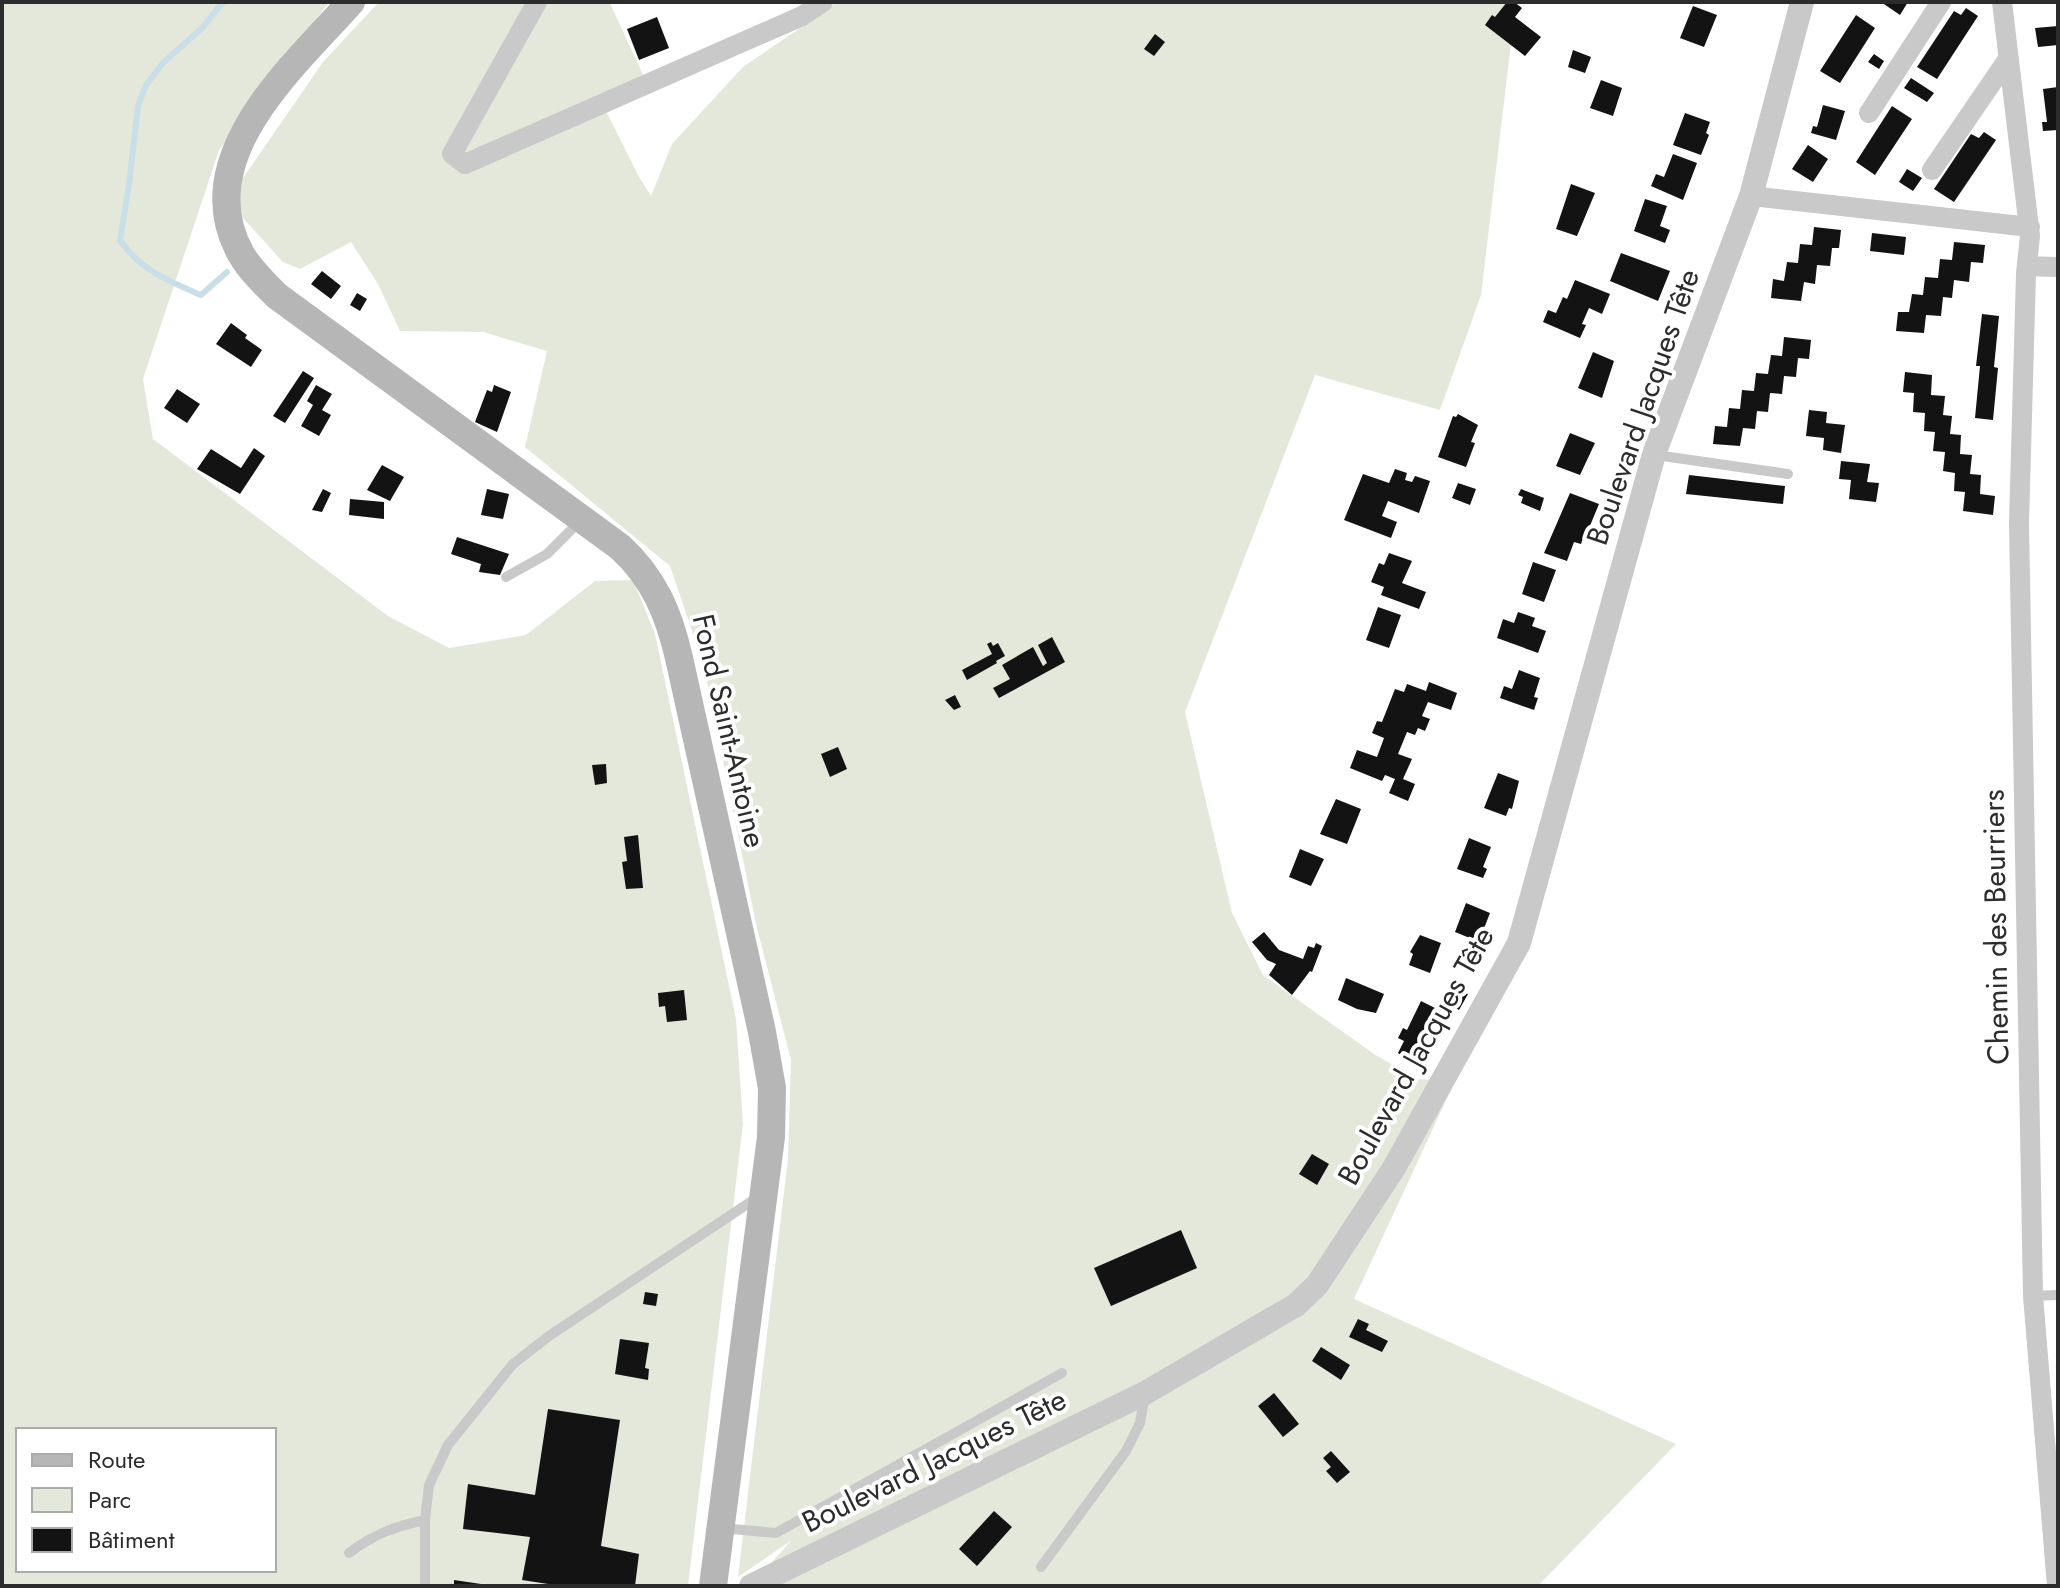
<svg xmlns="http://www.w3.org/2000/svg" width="2060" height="1588" font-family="Jost,sans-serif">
	<rect width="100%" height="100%" fill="#fff"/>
	<path fill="#e3e8db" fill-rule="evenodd" d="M2 2H329L219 150 143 379 153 439 388 616 449 648 526 635 595 581 633 580 655 634 736 1019 743 1124 688 1586H2ZM18 1430H274V1570H18Z
		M379 2H613L610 3 644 77 599 97 639 177 651 196 672 144 743 67 838 2H1516L1481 295 1440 410 1315 375 1185 712 1232 913 1263 975 1374 1054 1417 1079 1455 1081 1354 1299 1676 1444 1538 1586H750L792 1540 738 1577 788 1159 791 1060 756 924 704 666 670 566 525 447 547 351 483 332 400 331 378 284 351 242 300 269 283 262 243 218 234 191 323 62Z"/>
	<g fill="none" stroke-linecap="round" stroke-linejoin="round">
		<path stroke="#c9dee6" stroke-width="6" d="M223 2 202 28 163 63 146 85 138 106 129 185 120 240C140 270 168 281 201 295L227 272"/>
	</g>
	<path fill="#131313" d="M1507 2H1514L1522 8 1515 17 1541 37 1525 56 1485 25 1492 15 1495 17Z
		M1881 2H1908L1900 15Z
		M1693 6 1717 15 1704 47 1680 38Z
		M1966 8 1978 16 1937 79 1917 67 1954 11 1961 15Z
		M1856 15 1875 28 1840 83 1820 71Z
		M657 17 669 48 639 60 627 29Z
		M2058 26V45L2038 47 2035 28Z
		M1155 34 1165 42 1154 56 1144 49Z
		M1573 50 1591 57 1585 73 1568 67Z
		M1874 54 1884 61 1879 69 1868 62Z
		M1911 78 1934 93 1927 102 1904 88Z
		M1601 80 1622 88 1613 116 1590 108Z
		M2058 87V130L2043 131 2042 122H2047L2043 89Z
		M1823 105 1845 111 1836 140 1811 133 1813 126 1817 127Z
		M1892 106 1912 119 1875 175 1856 162Z
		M1685 113 1710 122 1706 133 1709 135 1701 155 1673 145Z
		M1984 132 1996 140 1954 202 1934 189 1971 134 1979 138Z
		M1808 145 1828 159 1813 182 1792 169Z
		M1673 154 1697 163 1683 200 1651 186 1656 174 1664 177Z
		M1907 169 1922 178 1913 191 1899 182Z
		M1571 184 1595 193 1577 236 1556 229Z
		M1645 199 1667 206 1660 226 1670 230 1665 243 1634 231Z
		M1814 227 1841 230 1839 248H1832L1830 266 1817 265 1815 284 1804 282 1801 301 1771 298 1773 279 1784 281 1787 262 1798 263 1800 244 1812 245Z
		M1872 233 1906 237 1904 255 1870 251Z
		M1954 242 1985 245 1983 263 1971 262 1969 282 1954 280 1952 298 1943 297 1941 316 1926 315 1924 333 1896 331 1898 312H1909L1912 294 1923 295 1925 277 1938 278 1940 259 1952 260Z
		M1621 253 1670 271 1658 301 1610 281Z
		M322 271 341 286 331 299 311 284Z
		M1575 280 1610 294 1602 314 1589 308 1582 324 1586 325 1580 338 1543 322 1548 310 1556 313 1563 297 1567 299Z
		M357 293 367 299 360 311 350 305Z
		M1982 314 1999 316 1994 367 1998 368 1993 420 1975 418 1980 366H1976Z
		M231 323 247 335 245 338 262 350 251 367 216 344Z
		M1784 337 1811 340 1809 359 1798 358 1796 377 1784 376 1782 394 1770 393 1768 412 1757 411 1755 429 1743 428 1740 446 1713 444 1715 426 1727 427 1729 408 1740 409 1742 390 1754 391 1756 373 1768 374 1771 355 1782 356Z
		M1593 352 1614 361 1602 398 1578 388Z
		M303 371 314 378 285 423 273 416Z
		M1905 372 1932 375 1931 395 1945 396 1943 415 1952 416 1950 434 1961 435 1960 454 1972 455 1970 474 1981 475 1980 494 1995 496 1993 515 1963 511 1965 492 1954 491 1955 473 1943 471 1945 452 1933 451 1935 432 1924 431 1925 413 1913 412 1914 393 1903 392Z
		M316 385 332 394 322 410 331 415 319 436 301 426 313 405 307 401Z
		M494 385 511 392 497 432 475 422 487 390 492 392Z
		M177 389 200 404 187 423 164 408Z
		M1809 410 1827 412 1826 423 1845 425 1841 453 1823 450 1824 438 1806 436Z
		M1458 414 1478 425 1471 442 1475 443 1466 467 1438 457 1453 416 1456 417Z
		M1570 433 1595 443 1580 475 1556 466Z
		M254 448 265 456 240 494 197 469 211 449 241 468Z
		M1841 461 1870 464 1867 482 1879 483 1876 502 1849 499 1851 480 1839 479Z
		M382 465 404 477 390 501 367 490Z
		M1395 469 1407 473 1405 480 1412 482 1415 476 1430 481 1419 513 1388 501 1382 516 1397 522 1391 538 1344 520 1363 474 1389 483Z
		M1689 475 1785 486 1783 504 1686 494Z
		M1458 483 1476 489 1470 505 1452 498Z
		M323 489 331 493 322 512 312 510Z
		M487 489 509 494 503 519 481 515Z
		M1521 489 1544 498 1540 511 1521 503 1523 497 1518 495Z
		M1570 493 1599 504 1587 533 1585 532 1581 544 1574 542 1567 561 1544 553Z
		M350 499 384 502V519L349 515Z
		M457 537 509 554 500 575 479 572 481 564 451 554Z
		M1389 553 1412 561 1402 583 1426 592 1419 609 1381 595 1384 587 1371 582 1379 563 1384 565Z
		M1533 562 1556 570 1544 602 1522 594Z
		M1378 607 1401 615 1389 648 1366 640Z
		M1518 612 1535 618 1532 626 1546 631 1538 653 1497 638 1503 619 1514 623Z
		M1052 637 1065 662 999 698 993 688 1010 679 1002 665 1033 647 1043 666 1047 663 1038 645Z
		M991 642 993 646 998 643 1005 656 996 661 997 663 967 680 962 670 992 654 987 644Z
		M1519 670 1540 678 1534 697 1538 698 1534 710 1500 698 1504 686 1512 689Z
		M1429 682 1457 693 1451 710 1428 702 1422 716 1430 719 1425 731 1418 728 1415 735 1407 732 1398 754 1412 759 1403 779 1415 784 1408 801 1389 793 1395 779 1385 775 1382 781 1350 768 1357 750 1377 757 1384 738 1372 733 1377 721 1382 722 1395 689 1404 692 1407 684 1426 691Z
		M955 695 961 707 954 710 945 700Z
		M838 747 847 769 830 777 821 754Z
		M606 764 607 783 595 785 592 765Z
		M1498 773 1519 781 1512 809 1509 808 1506 816 1484 808Z
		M1336 799 1361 809 1347 844 1320 834Z
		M638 835 643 888 626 889 622 862 627 861 624 837Z
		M1469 838 1491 847 1483 867 1487 869 1483 878 1457 869Z
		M1300 849 1324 859 1311 886 1289 877Z
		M1466 903 1490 913 1483 931 1486 933 1482 943 1455 932Z
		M1264 932 1279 950 1303 959 1308 946 1314 948 1316 943 1322 946 1312 972 1310 971 1292 995 1269 975 1276 964 1267 960 1252 942Z
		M1420 935 1441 943 1430 973 1409 965 1413 954 1410 952Z
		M1346 978 1384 994 1376 1013 1357 1009 1338 1000Z
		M684 990 687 1020 667 1022 665 1006 659 1007 658 993Z
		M1462 992 1468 994 1459 1010 1454 1007Z
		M1421 1001 1439 1010 1420 1049 1418 1048 1411 1062 1398 1053 1404 1041 1398 1038 1403 1028 1407 1030Z
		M1312 1154 1329 1164 1317 1185 1299 1174Z
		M1181 1230 1197 1268 1111 1306 1094 1268Z
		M645 1292 658 1294 656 1306 643 1304Z
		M1358 1319 1369 1324 1366 1330 1388 1341 1382 1352 1349 1337Z
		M620 1339 649 1343 645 1368 649 1369 648 1380 615 1374Z
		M1321 1347 1350 1365 1341 1380 1312 1361Z
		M1274 1393 1299 1424 1283 1437 1258 1406Z
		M548 1409 620 1420 601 1546 639 1554 635 1586H561L522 1580 530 1537 463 1529 468 1484 535 1495Z
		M1331 1451 1350 1472 1337 1483 1326 1471 1331 1467 1323 1458Z
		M994 1511 1012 1527 977 1566 959 1549Z
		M454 1580 481 1584V1586H454Z"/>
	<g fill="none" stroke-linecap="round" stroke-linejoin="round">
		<path stroke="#c9c9c9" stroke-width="10" d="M1656 455 1788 474
			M506 577 547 554 580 521
			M2033 1296 2058 1295
			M722 1528 776 1533 1062 1373
			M349 1553C372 1535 396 1526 425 1520
			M1041 1567 1126 1451 1140 1423 1145 1395
			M425 1586V1520L429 1485 448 1445 513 1364 549 1336 758 1197"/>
		<path stroke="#c9c9c9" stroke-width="20" d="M537 2 452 154 465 164 802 16 823 2
			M2002 2 2030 236 2026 273 2019 523 2033 1296 2057 1586
			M1869 113 1941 2
			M1932 170 2008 59
			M1751 196 2030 227
			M2028 266 2058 267"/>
		<path stroke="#c9c9c9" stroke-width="24" d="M751 1586 1145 1393 1296 1305 1317 1285 1394 1168 1519 943 1654 454 1751 196 1802 2"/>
		<path stroke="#b6b6b6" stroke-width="28" d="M351 2C294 66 187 158 241 254 250 270 264 283 277 296L620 547C654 578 669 614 679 658L762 1032 772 1088 771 1137 713 1586"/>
	</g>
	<g text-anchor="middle" stroke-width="8" stroke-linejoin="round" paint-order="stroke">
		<g font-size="30" fill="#2c2c2c" stroke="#fff">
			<text transform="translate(1643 407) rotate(-71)" y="10">Boulevard Jacques Tête</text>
			<text transform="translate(729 731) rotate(77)" y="10">Fond Saint-Antoine</text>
			<text transform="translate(1996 927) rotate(-91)" y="10">Chemin des Beurriers</text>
			<text transform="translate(1416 1056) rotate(-61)" y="10">Boulevard Jacques Tête</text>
			<text transform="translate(934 1461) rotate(-26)" y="10">Boulevard Jacques Tête</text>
		</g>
	</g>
	<rect width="2060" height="1588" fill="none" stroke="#2c2c2c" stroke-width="8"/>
	<rect x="16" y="1428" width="260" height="144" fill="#ffffff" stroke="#ababab" stroke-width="2"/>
	<rect x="32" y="1454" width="40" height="12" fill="#b6b6b6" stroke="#ababab" stroke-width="2"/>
	<text x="88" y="1468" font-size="24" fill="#2c2c2c">Route</text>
	<rect x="32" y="1488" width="40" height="24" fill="#e3e8db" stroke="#ababab" stroke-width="2"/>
	<text x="88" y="1508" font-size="24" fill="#2c2c2c">Parc</text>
	<rect x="32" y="1528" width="40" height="24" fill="#131313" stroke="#ababab" stroke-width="2"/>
	<text x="88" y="1548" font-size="24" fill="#2c2c2c">Bâtiment</text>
</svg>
